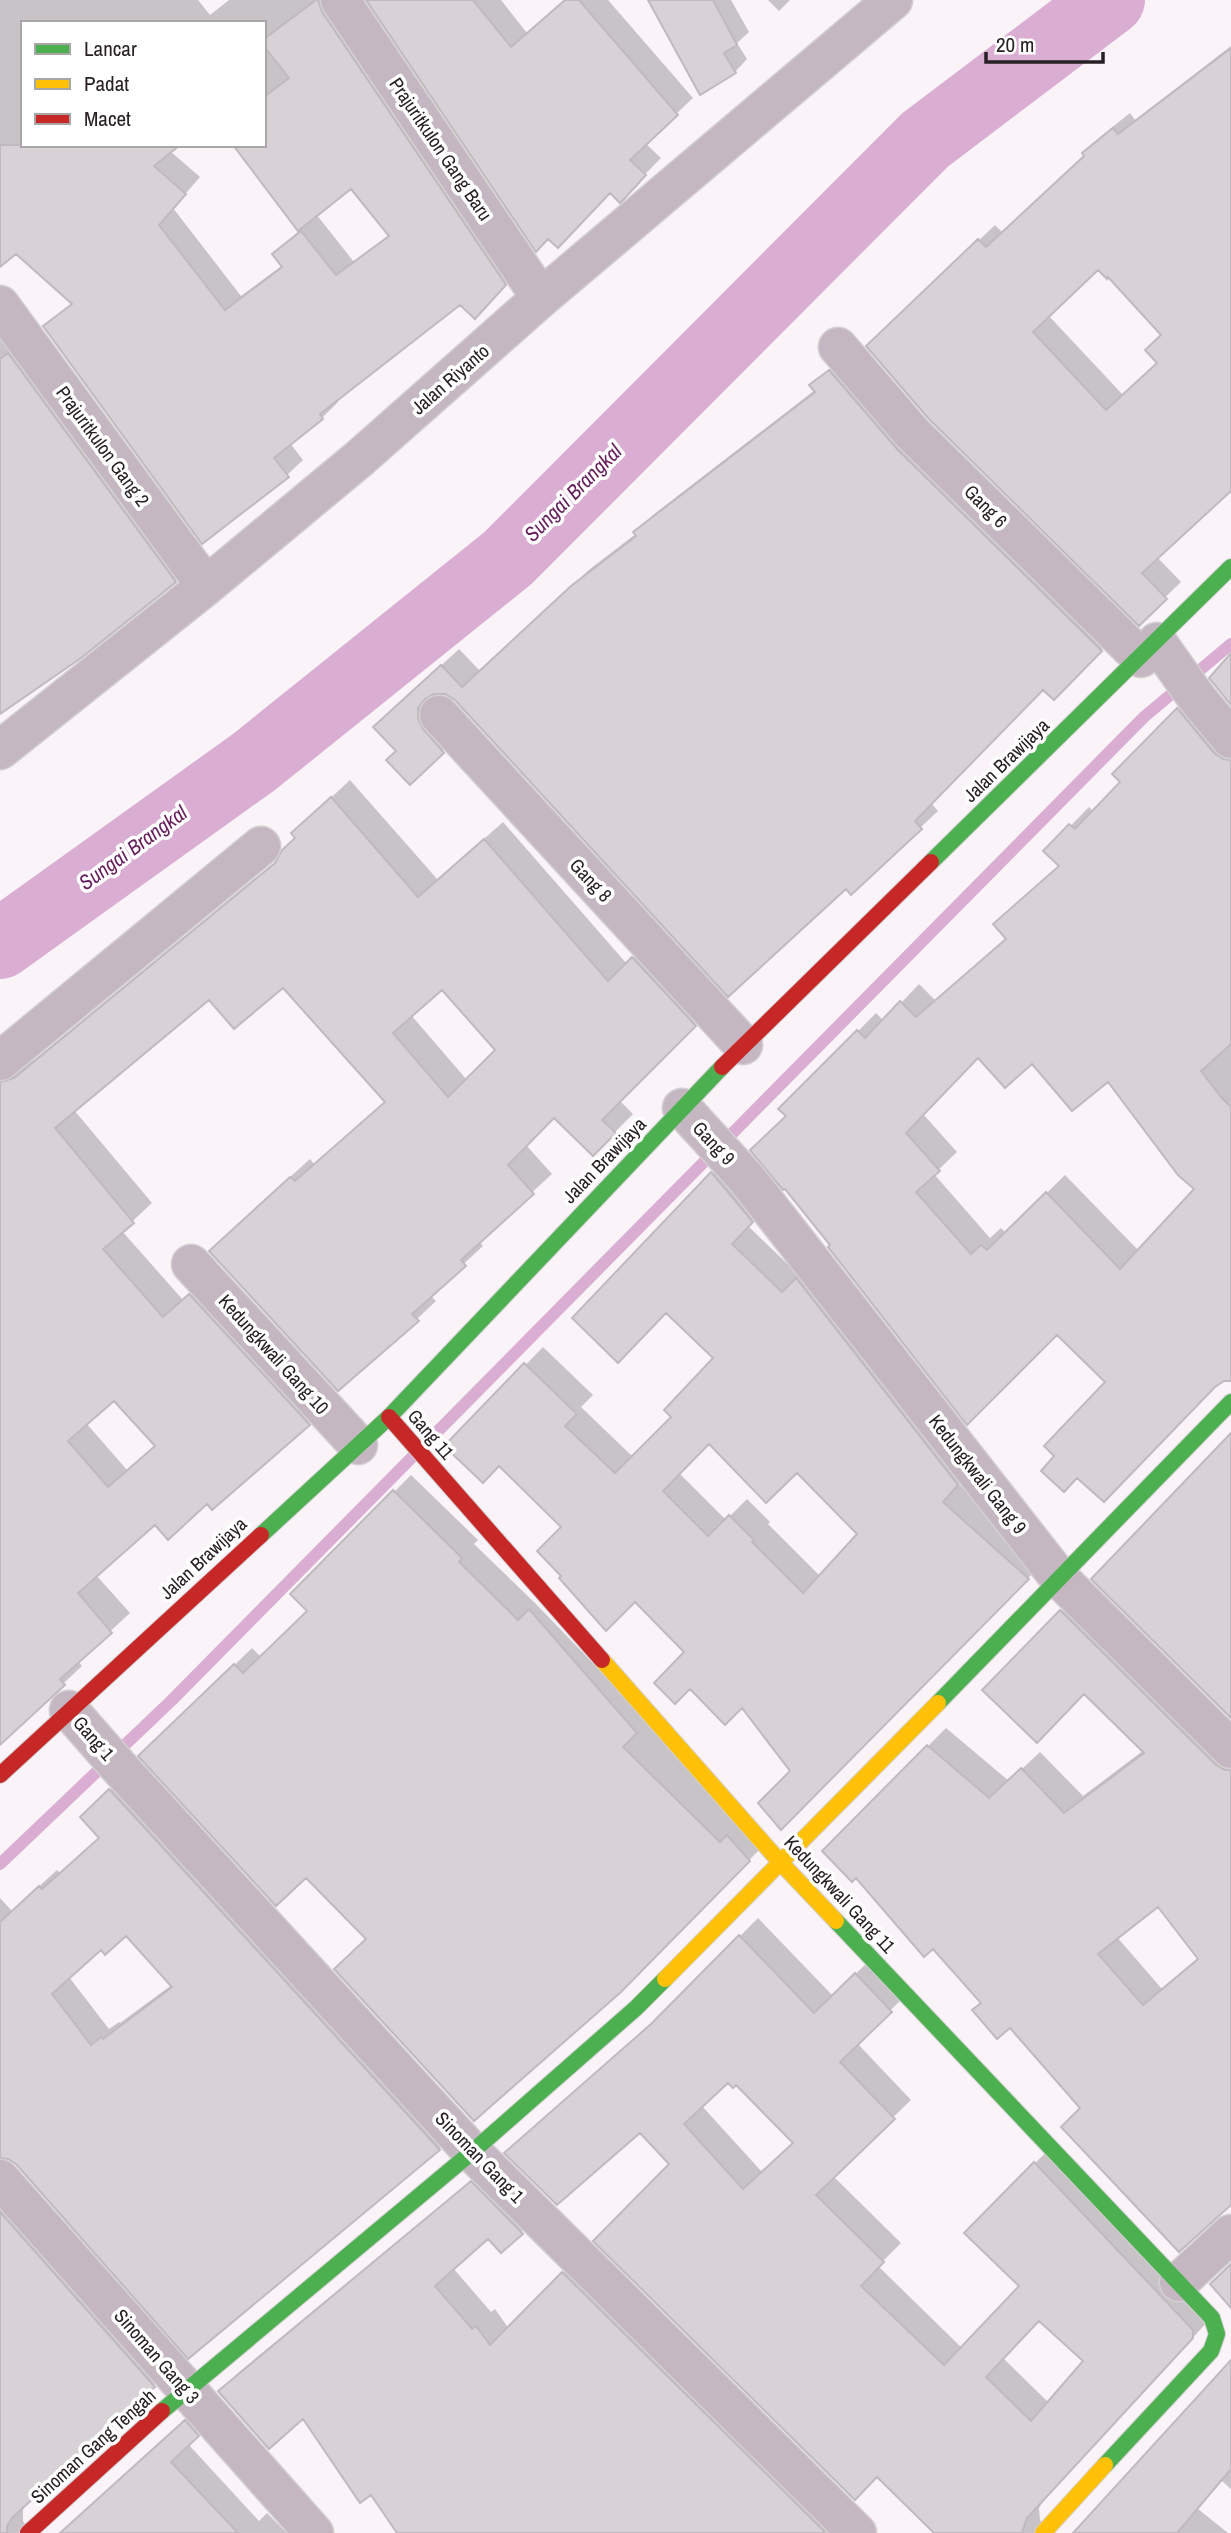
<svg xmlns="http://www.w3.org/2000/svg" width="1231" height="2533" font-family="'Archivo Narrow',sans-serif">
	<rect width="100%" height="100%" fill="#faf4f9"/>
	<path fill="#0003" fill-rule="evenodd" d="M0 0H198L210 15 229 0H340L521 268 491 301 460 303 336 399 338 402 322 418 290 443 303 460 287 475 45 327 73 302 16 252 0 265ZM23 23H264V145H235L300 230 274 254 283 265 241 296 173 208 200 177 170 151 23 145ZM352 186 389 235 354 262 316 214Z
		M368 0H501L527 33 565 0H608L693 98 645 143 661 158 620 200Z
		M649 0H731L749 32 737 43 747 59 735 72Z
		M768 0H790L779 11Z
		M1231 46V489L1157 557 1181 582 1139 623 884 330 995 225 1003 233 1086 155 1084 153 1100 137 1130 113 1135 120ZM1098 267 1108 275 1163 334 1159 362 1123 395 1048 315Z
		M0 305 190 565 175 581 0 713Z
		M847 354 1118 633 1054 697 1043 688 931 803 938 811 921 827 851 892 846 887 447 693 435 692 434 701 460 735 410 782 398 751 392 711 459 649 480 671 590 569 637 533 653 515 815 390 812 385Z
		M1196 691 1231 734V1379L1107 1382 1057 1333 832 1245 788 1115 781 1109 876 1013 884 1021 919 984 935 1000 1007 937 995 924 1060 865 1046 851 1089 807 1094 812 1122 782 1114 774ZM979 1056 1032 1061 1108 1080 1196 1189 1139 1251 1065 1175 1006 1233 1001 1228 990 1238 934 1174 957 1152 923 1114Z
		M350 780 438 880 503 822 627 964 651 939 713 1006 620 1101 633 1114 593 1154 554 1116 526 1145 552 1174 479 1241 483 1246 430 1295 436 1301 417 1319 229 1232 310 1159 314 1164 386 1101 283 986 210 997 74 1110 152 1203 122 1231 183 1300 209 1277 327 1405 309 1424 207 1502 155 1523 96 1575 130 1613 78 1661 82 1666 0 1743V1072L34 1060 280 858 297 837 293 833ZM442 987 497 1050 467 1080 411 1015ZM114 1398 156 1445 127 1470 86 1423Z
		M729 1156 769 1204 748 1226 800 1276 975 1466 959 1484 1045 1561 781 1828 792 1771 742 1706 690 1687 687 1652 500 1464 447 1446 543 1347 593 1395 581 1407 633 1457 673 1417 715 1358 666 1311 574 1318ZM709 1442 797 1470 859 1534 821 1577 768 1524 770 1522 747 1499 726 1520 679 1473Z
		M411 1475 478 1540 474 1544 536 1604 766 1843 620 1991 368 1939 306 1875 158 1739 252 1648 261 1657 309 1610 293 1594Z
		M1079 1593 1231 1744V2186L1082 2108 1010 2025 982 2002 933 1946 856 1876 824 1851 946 1728 1009 1781 1040 1752 1083 1796 1144 1750 1084 1692 984 1689ZM1158 1904 1199 1957 1162 1989 1117 1937Z
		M127 1774 456 2132 439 2149 189 2356 18 2163 7 2156H0V1898L12 1911 57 1870 60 1873 101 1837 99 1800ZM126 1934 173 1984 120 2023 119 2022 109 2029 69 1977 101 1948Z
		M758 1918 833 1996 874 1956 906 1995 857 2043 911 2100 833 2176 901 2243 878 2266 962 2348 1021 2286 967 2233 1053 2145 1211 2318 1045 2498 1039 2508 1040 2520 1050 2533H932L934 2531 671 2164 641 2131 507 2153 669 2008ZM728 2080 736 2082 795 2142 762 2172 702 2106ZM1040 2319 1086 2361 1049 2403 1003 2358Z
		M490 2165 540 2214 501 2251 489 2237 453 2268 491 2312 495 2309 509 2329 581 2255 864 2533H418L372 2493 304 2417 220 2391 238 2373Z
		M0 2176 171 2369 28 2501 23 2509V2521L32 2533H0Z
		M1231 2363V2489L1222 2481 1198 2509 1228 2533H1074Z
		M202 2404 215 2418 188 2444 259 2521 267 2513 287 2533H61Z"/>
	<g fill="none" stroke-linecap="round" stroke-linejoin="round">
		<path stroke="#daaed2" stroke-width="12" d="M0 1864 172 1700 1144 717 1231 644"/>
		<path stroke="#daaed2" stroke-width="70" d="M0 944 254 762 508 558 925 140 1110 0"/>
	</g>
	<path fill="#d8d2d6" stroke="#c0babe" stroke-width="2" fill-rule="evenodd" d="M316 0H318L322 12 506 285 475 319 460 305 320 414 323 419 274 458 289 477 202 544 43 326 72 304 16 254 0 267V145H180L154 166 186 194 159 225 225 310 282 267 272 254 301 231 336 275 389 236 351 189 298 231 233 145H264V97L289 78 264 46V39Z
		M366 0H473L511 47 565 0H579L678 115 630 160 646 175 624 199 620 203 610 193 558 248 548 239 536 252Z
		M648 0H713L737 45 724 53 736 73 700 95Z
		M1231 48V491L1142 573 1167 599 1139 626 928 418 866 346 978 239 986 247 1084 156 1082 153 1113 128 1118 134ZM1098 270 1107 279 1108 277 1161 335 1145 350 1157 363 1106 410 1033 332Z
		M8 353 176 582 81 658 0 714V359Z
		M829 370 897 449 1102 651 1054 700 1043 690 915 821 922 829 851 895 846 889 728 997 455 700 445 694H434L425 699 418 708V719L423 729 444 753 410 785 386 760 396 751 373 727 441 665 462 687 571 586 636 536 633 532 815 392 809 385Z
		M1231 653V705L1209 678Z
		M1177 708 1214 753 1223 759 1231 760V1044L1201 1071 1221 1097 1231 1107V1381H1224L1215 1387 1104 1502 1077 1478 1064 1492 1041 1471 1054 1456 1044 1446 1105 1382 1057 1335 967 1425 828 1247 830 1245 785 1189 783 1190 750 1150 786 1116 778 1109 857 1030 865 1038 900 1001 916 1017 1006 939 993 924 1059 866 1043 851 1069 824 1075 829 1120 782 1112 774ZM978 1058 1005 1088 1032 1064 1072 1111 1108 1082 1178 1175 1194 1189 1120 1269 1046 1192 987 1250 981 1245 971 1254 916 1192 940 1171 906 1133Z
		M331 797 418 897 484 839 608 981 632 957 696 1026 602 1120 616 1133 593 1156 554 1118 508 1165 534 1194 461 1260 466 1266 412 1314 419 1321 338 1391 209 1251 290 1177 295 1181 385 1102 283 988 234 1029 209 1000 55 1128 134 1223 103 1249 163 1317 189 1294 310 1425 212 1510 207 1504 168 1540 155 1525 78 1593 112 1633 60 1679 65 1685 0 1745V1082L14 1078 275 863 282 850 295 838 291 833ZM442 990 495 1050 448 1097 393 1033ZM114 1401 155 1446 108 1487 68 1441Z
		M711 1172 753 1222 732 1244 782 1292 796 1278 958 1485 943 1502 1029 1579 781 1830 758 1803 790 1771 742 1708 725 1725 690 1689 675 1704 654 1683 684 1652 635 1602 606 1631 559 1578 561 1576 537 1551 561 1527 499 1466 483 1483 444 1446 524 1363 577 1414 565 1426 615 1473 671 1417 664 1410 713 1358 666 1313 618 1363 572 1318ZM709 1444 766 1503 797 1473 857 1534 803 1593 752 1542 754 1540 729 1515 708 1536 663 1491Z
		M1231 1433V1718L1091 1579Z
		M393 1490 462 1558 459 1562 518 1620 529 1609 637 1733 623 1747 720 1842 727 1835 750 1861 621 1992 474 2121 334 1969 366 1939 306 1878 276 1906 138 1756 234 1664 243 1673 307 1611 290 1594Z
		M1060 1610 1216 1765 1225 1770H1231V2205L1179 2252 1061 2127 1080 2108 1010 2028 997 2039 972 2010 981 2003 933 1949 924 1957 856 1878 852 1882 822 1851 927 1745 989 1798 1021 1768 1064 1813 1144 1753 1084 1694 1037 1743 982 1690ZM1158 1907 1198 1959 1143 2005 1098 1954Z
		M109 1789 440 2150 188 2359 16 2164 8 2159 0 2158V1922L39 1886 42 1889 99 1838 80 1817ZM126 1936 172 1987 103 2039 101 2037 91 2045 52 1994 101 1950 105 1955Z
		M739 1935 814 2013 855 1973 892 2012 840 2062 895 2119 816 2195 884 2262 861 2286 944 2365 1019 2286 964 2233 1034 2162 1193 2330V2338L1027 2518 1022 2533H934L877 2477 855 2500 593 2241 669 2164 640 2133 557 2205 504 2153 651 2024ZM728 2083 733 2088 736 2085 793 2143 743 2189 684 2124ZM1039 2321 1083 2361 1031 2421 986 2377Z
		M471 2181 523 2234 501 2253 488 2239 435 2286 472 2329 476 2326 490 2345 562 2272 824 2531 822 2533H397L371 2495 360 2503 303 2419 269 2449 218 2391Z
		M0 2212 155 2387 13 2517 7 2526V2533H0Z
		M1231 2264V2308L1210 2284Z
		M1231 2360V2469L1177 2533H1073Z
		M185 2420 199 2436 171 2462 238 2533H60Z"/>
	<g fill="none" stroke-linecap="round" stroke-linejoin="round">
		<defs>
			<path id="street" d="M340 0 541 298
				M0 305 206 586
				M838 347 912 433 1141 658
				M1157 642 1196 697 1231 739
				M439 715 743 1045
				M0 750 206 586 360 458 541 298 893 0
				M0 1061 261 846
				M682 1108 746 1178 1060 1579 1231 1749
				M191 1264 358 1445
				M69 1710 118 1766 472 2152 857 2533
				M0 2179 314 2533
				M1179 2282 1231 2234"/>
			<path id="fast" d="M931 862 1231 567
				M261 1535 389 1417 722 1067
				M938 1703 1231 1402
				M836 1921 1212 2318 1217 2334 1211 2351 1105 2465
				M162 2411 472 2152 636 2008 665 1979"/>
			<path id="slow" d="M602 1660 780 1862 836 1921
				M665 1979 938 1703
				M1043 2533 1105 2465"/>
			<path id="jam" d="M722 1067 931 862
				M389 1417 602 1660
				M0 1775 261 1535
				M28 2533 162 2411"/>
		</defs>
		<use href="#street" stroke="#d3cfd2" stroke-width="41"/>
		<use href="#fast" stroke="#d3cfd2" stroke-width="18"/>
		<use href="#slow" stroke="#d3cfd2" stroke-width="18"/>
		<use href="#jam" stroke="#d3cfd2" stroke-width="18"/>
		<use href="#street" stroke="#c4b7c2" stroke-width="38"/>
		<use href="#fast" stroke="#4caf50" stroke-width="16"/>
		<use href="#slow" stroke="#ffc107" stroke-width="16"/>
		<use href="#jam" stroke="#c62828" stroke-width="16"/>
	</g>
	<g text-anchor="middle" stroke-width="7" stroke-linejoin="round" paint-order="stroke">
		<g font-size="19" fill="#272025" stroke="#fff">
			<text transform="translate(441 149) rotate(56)" y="7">Prajuritkulon Gang Baru</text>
			<text transform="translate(450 379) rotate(-41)" y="7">Jalan Riyanto</text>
			<text transform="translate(103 446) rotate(54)" y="7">Prajuritkulon Gang 2</text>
			<text transform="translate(986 506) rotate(45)" y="7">Gang 6</text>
			<text transform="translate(1006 760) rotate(-44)" y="7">Jalan Brawijaya</text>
			<text transform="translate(591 880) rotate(47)" y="7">Gang 8</text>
			<text transform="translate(714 1143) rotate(47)" y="7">Gang 9</text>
			<text transform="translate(604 1160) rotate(-46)" y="7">Jalan Brawijaya</text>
			<text transform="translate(274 1354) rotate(48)" y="7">Kedungkwali Gang 10</text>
			<text transform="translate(431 1434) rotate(49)" y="7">Gang 11</text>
			<text transform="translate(978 1474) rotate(52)" y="7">Kedungkwali Gang 9</text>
			<text transform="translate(203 1558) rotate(-43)" y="7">Jalan Brawijaya</text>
			<text transform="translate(94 1738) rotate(49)" y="7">Gang 1</text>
			<text transform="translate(840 1894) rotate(47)" y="7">Kedungkwali Gang 11</text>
			<text transform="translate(480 2157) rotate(46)" y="7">Sinoman Gang 1</text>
			<text transform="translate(157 2356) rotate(49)" y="7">Sinoman Gang 3</text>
			<text transform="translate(93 2446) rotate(-42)" y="7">Sinoman Gang Tengah</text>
		</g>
		<g font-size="21" font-style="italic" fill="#651e5b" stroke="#fff">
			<text transform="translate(573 493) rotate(-45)" y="7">Sungai Brangkal</text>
			<text transform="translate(133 848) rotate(-36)" y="7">Sungai Brangkal</text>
		</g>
	</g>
	<rect x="21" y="21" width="245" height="126" fill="#ffffff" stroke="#a9a6a8" stroke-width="2"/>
	<rect x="35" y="44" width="35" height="10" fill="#4caf50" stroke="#a9a6a8" stroke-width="2"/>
	<text x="84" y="56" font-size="21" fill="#272025">Lancar</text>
	<rect x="35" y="79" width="35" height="10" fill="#ffc107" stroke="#a9a6a8" stroke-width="2"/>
	<text x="84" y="91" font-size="21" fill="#272025">Padat</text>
	<rect x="35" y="114" width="35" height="10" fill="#c62828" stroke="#a9a6a8" stroke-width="2"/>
	<text x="84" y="126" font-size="21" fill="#272025">Macet</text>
	<path d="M986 52v10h117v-10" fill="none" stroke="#272025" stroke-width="3.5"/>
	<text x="996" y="52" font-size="21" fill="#272025" stroke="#ffffff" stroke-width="5" paint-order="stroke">20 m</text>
</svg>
